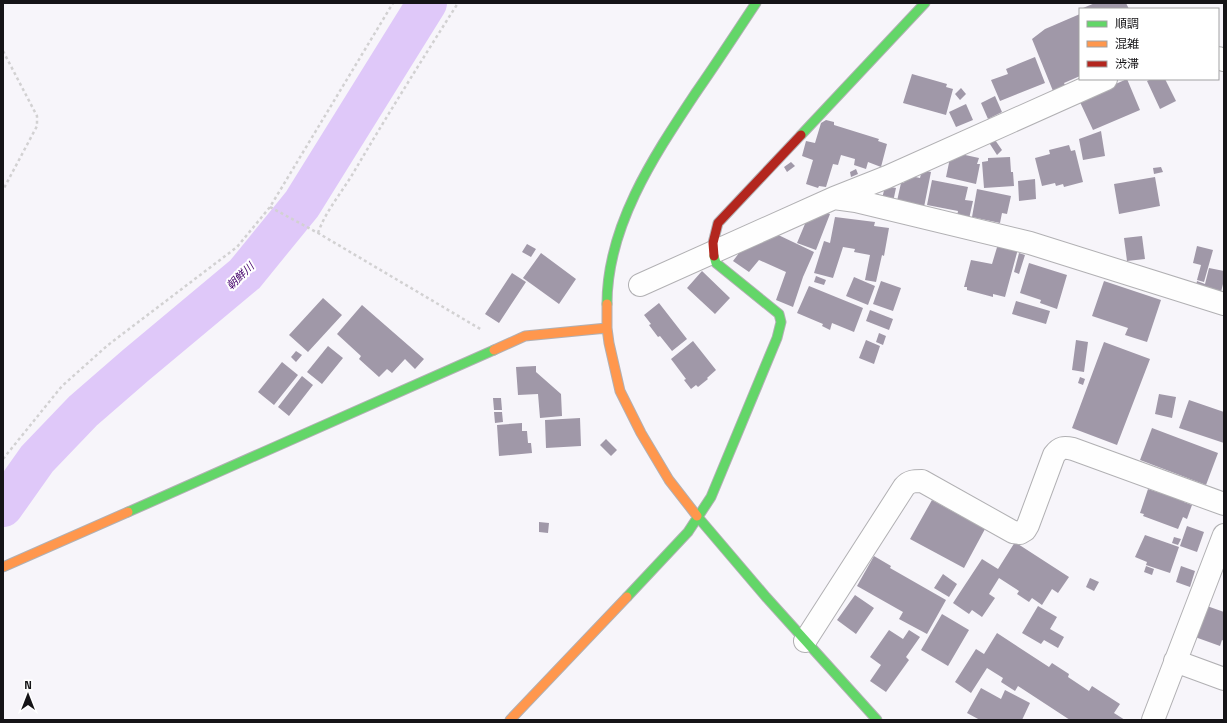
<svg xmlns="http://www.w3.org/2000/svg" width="1227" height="723" font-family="'Titillium Web','Noto Sans JP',sans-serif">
	<rect width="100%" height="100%" fill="#f7f5fa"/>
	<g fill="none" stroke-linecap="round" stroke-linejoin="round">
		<path stroke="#dfc8f9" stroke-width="40" d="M3 507 37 459 83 411 136 365 245 274 302 204 427 3"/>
	</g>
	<path fill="#a098a8" d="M1095 3H1126L1129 9H1084L1083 8Z
		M1080 14V76L1064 83 1065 85 1053 91 1032 39 1045 29Z
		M1035 57 1045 83 1000 101 991 80 1008 74 1006 69Z
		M912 74 947 84 946 87 953 89 946 115 903 103Z
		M1127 79 1140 110 1093 130 1079 100Z
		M1151 79H1165L1176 101 1160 109 1147 81Z
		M961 88 966 94 960 100 955 94Z
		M995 96 1002 112 988 119 981 103Z
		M966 104 973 120 956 127 949 112Z
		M826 120 834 122V125L879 139 878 141 887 144 881 167 868 162 866 169 854 165 855 159 841 155 838 165 833 164 826 187 819 186 818 188 806 184 813 160 802 156 806 141 815 143 821 123Z
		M1101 131 1105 156 1083 160 1079 139Z
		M993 137 1002 150 997 155 988 141Z
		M1069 145 1071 151 1075 150 1083 182 1064 187 1063 184 1056 186 1055 183 1042 186 1035 158 1050 154 1049 150Z
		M956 153 979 158 977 164H980L976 184 946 177 950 158 955 159Z
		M1010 157 1011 172H1013L1014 186 984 188 982 162 988 161V158Z
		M791 162 795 166 787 172 784 167Z
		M1161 167 1163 172 1154 174 1153 168Z
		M856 169 858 174 851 177 850 172Z
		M922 170 931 172 924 207 897 201 901 183H904L906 175 920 178Z
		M1155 177 1160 206 1119 214 1114 184Z
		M1035 179 1036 199 1019 201 1018 181Z
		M932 180 968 187 965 200 973 201 969 219 957 216 958 211 927 205Z
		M885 186 896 188 893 202 882 199Z
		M977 189 1011 196 1007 214 1002 213 1000 223 972 217Z
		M824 211 830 214 816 250 797 243 807 219Z
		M835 217 875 222 874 226 889 228 884 256 882 255 876 282 865 280 870 255 854 252 855 249 843 247 833 278 814 273 824 241 830 243Z
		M772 232 814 252 803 277 793 307 776 300 786 272 759 260 749 272 733 261 745 245Z
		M1142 236 1145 259 1127 261 1124 238Z
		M527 244 536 249 531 257 522 252Z
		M998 244 1018 249 1005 297 993 294V297L967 290V287H964L971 260 992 264Z
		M1197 246 1213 250 1204 282 1197 280 1201 265 1193 263Z
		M541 253 576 279 559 304 523 278Z
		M1019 253 1025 255 1019 274 1014 272Z
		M1029 263 1067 275 1057 309 1040 303 1041 300 1020 293Z
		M1209 268 1224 271V280L1220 296 1195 290 1197 281 1205 284Z
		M702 271 730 298 715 314 687 288Z
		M512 273 526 282 499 323 485 314Z
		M816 276 826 280 824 285 814 282Z
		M854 277 875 286 868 305 846 296Z
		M881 281 901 288 893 311 873 304Z
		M1104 281 1161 300 1147 342 1125 335 1128 328 1092 316Z
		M809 286 863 308 854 332 832 323 830 330 822 326 823 324 797 313Z
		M323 298 342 315 308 352 289 335Z
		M1016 301 1050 311 1046 324 1012 314Z
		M659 303 687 339 672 351 660 336 658 337 649 325 651 324 644 315Z
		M362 305 424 359 415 369 405 359 392 373 387 369 379 377 359 359 361 356 337 334Z
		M870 310 893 319 889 330 866 321Z
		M879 333 886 336 883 345 876 342Z
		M866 340 880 346 874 364 859 358Z
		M1076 340 1088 342 1084 372 1072 370Z
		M693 341 716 370 707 378 708 379 698 387 696 385 691 389 684 380 686 379 671 359Z
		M1104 342 1150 359 1117 445 1072 428Z
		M328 346 343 358 322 384 307 372Z
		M296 351 302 355 296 362 291 357Z
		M282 362 298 375 274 405 258 392Z
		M536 366V372L561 394 562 416 540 418 538 394 518 395 516 367Z
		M302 376 313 385 289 416 278 407Z
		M1080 377 1085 379 1083 385 1078 383Z
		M1159 394 1176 397 1172 418 1155 414Z
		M493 398H501L502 410H494Z
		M1189 400 1224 412V443L1179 428Z
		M494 412H502L503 422 495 423Z
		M580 418 581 446 546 448 545 420Z
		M522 423V431H527L528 443H531L532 453 499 456 497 425Z
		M1152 428 1218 453 1206 485 1140 460Z
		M606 439 617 450 611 456 600 445Z
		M1148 489 1185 501 1184 502 1192 505 1187 519 1183 517 1178 529 1143 516 1144 514 1140 513Z
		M932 500 985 529 964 568 910 539Z
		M539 522 549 523 548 533 539 532Z
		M1187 526 1204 532 1197 552 1180 546Z
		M1145 535 1179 547 1170 573 1146 565 1147 562 1135 557Z
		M1174 537 1181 539 1178 545 1172 543Z
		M1015 542 1069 577 1058 593 1052 589 1042 605 1032 598 1029 602 1017 594 1019 591 999 578 989 594 995 598 982 617 972 610 969 614 953 603 982 559 998 569Z
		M874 556 891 566 890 568 946 600 927 634 899 619 903 612 857 586Z
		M1146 566 1154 569 1152 575 1144 572Z
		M1181 566 1195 571 1190 587 1176 582Z
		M943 574 957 584 949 597 934 588Z
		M1090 578 1099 582 1094 591 1086 587Z
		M855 595 874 608 856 634 837 620Z
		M1038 606 1057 617 1050 629 1064 637 1058 648 1044 640 1041 644 1022 633Z
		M1207 606 1224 612V641L1222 640 1220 646 1195 637Z
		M942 614 969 630 948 666 921 650Z
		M889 630 903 639 909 630 920 637 906 657 909 660 886 692 870 681 881 665 870 657Z
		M997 633 1049 667 1052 663 1069 674 1068 677 1089 691 1092 686 1120 704 1114 713 1125 720H1070L1018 686 1015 691 1001 682 1003 678 987 668 971 693 955 682 976 649 984 654Z
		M981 688 1001 699 1005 690 1030 703 1022 720H980L967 713Z"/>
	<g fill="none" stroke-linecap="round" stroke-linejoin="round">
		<defs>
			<path id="street" d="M1218 58 1224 60
				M834 198 856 201 1030 243 1224 304
				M640 285 834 198 887 177 1106 79
				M805 641 904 487C909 481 914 481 922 481L1013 532 1020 533 1025 530 1028 525 1054 455C1060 447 1064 447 1073 449L1224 504
				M1175 661 1224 679
				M1153 720 1224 535"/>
			<path id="fast" d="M801 135 925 3
				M607 304C607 226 654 156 695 94 716 64 736 33 756 3
				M128 512 494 350
				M697 516 766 597 877 720
				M627 597 688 532 711 497 777 338 781 322 779 314 716 263 714 256"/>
			<path id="slow" d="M607 304V328L609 343 620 391 641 433 669 480 697 516
				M494 350 525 336 607 328
				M3 567 128 512
				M510 720 627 597"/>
			<path id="jam" d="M714 256 713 243 718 223 801 135"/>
		</defs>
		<use href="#street" stroke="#b1b0b3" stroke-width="24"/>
		<use href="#fast" stroke="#b1b0b3" stroke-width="11"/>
		<use href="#slow" stroke="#b1b0b3" stroke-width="11"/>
		<use href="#jam" stroke="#b1b0b3" stroke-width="11"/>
		<path stroke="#d2d1d2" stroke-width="2.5" stroke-dasharray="3 3" stroke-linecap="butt" d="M3 51 37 116V126L3 190
			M270 207 318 233 482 330
			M318 233C326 210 343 191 355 170 388 114 423 58 458 3
			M3 459 62 386 108 345 237 247 270 207 393 3"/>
		<use href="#street" stroke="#fefefe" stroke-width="22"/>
		<use href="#fast" stroke="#63d668" stroke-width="9"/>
		<use href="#slow" stroke="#ff974d" stroke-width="9"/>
		<use href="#jam" stroke="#b3261e" stroke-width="9"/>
	</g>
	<g text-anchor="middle" stroke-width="4" stroke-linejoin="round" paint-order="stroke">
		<g font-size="11" font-style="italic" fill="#45036c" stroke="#fff">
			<text transform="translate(240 276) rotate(-44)" y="4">朝鮮川</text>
		</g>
	</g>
	<rect width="1227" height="723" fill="none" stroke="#151417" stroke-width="8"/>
	<rect x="1079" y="8" width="140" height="72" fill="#ffffff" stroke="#a1a1a2"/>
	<rect x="1087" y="21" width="20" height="6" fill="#63d668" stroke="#a1a1a2"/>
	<text x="1115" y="28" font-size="12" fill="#151417">順調</text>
	<rect x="1087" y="41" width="20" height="6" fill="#ff974d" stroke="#a1a1a2"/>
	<text x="1115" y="48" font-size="12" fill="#151417">混雑</text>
	<rect x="1087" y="61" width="20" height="6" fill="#b3261e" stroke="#a1a1a2"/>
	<text x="1115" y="68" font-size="12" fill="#151417">渋滞</text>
	<g transform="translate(28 695)" stroke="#ffffff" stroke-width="3" paint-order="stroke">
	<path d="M0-3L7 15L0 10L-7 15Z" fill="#151417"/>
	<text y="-6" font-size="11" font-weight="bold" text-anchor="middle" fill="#151417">N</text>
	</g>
</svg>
